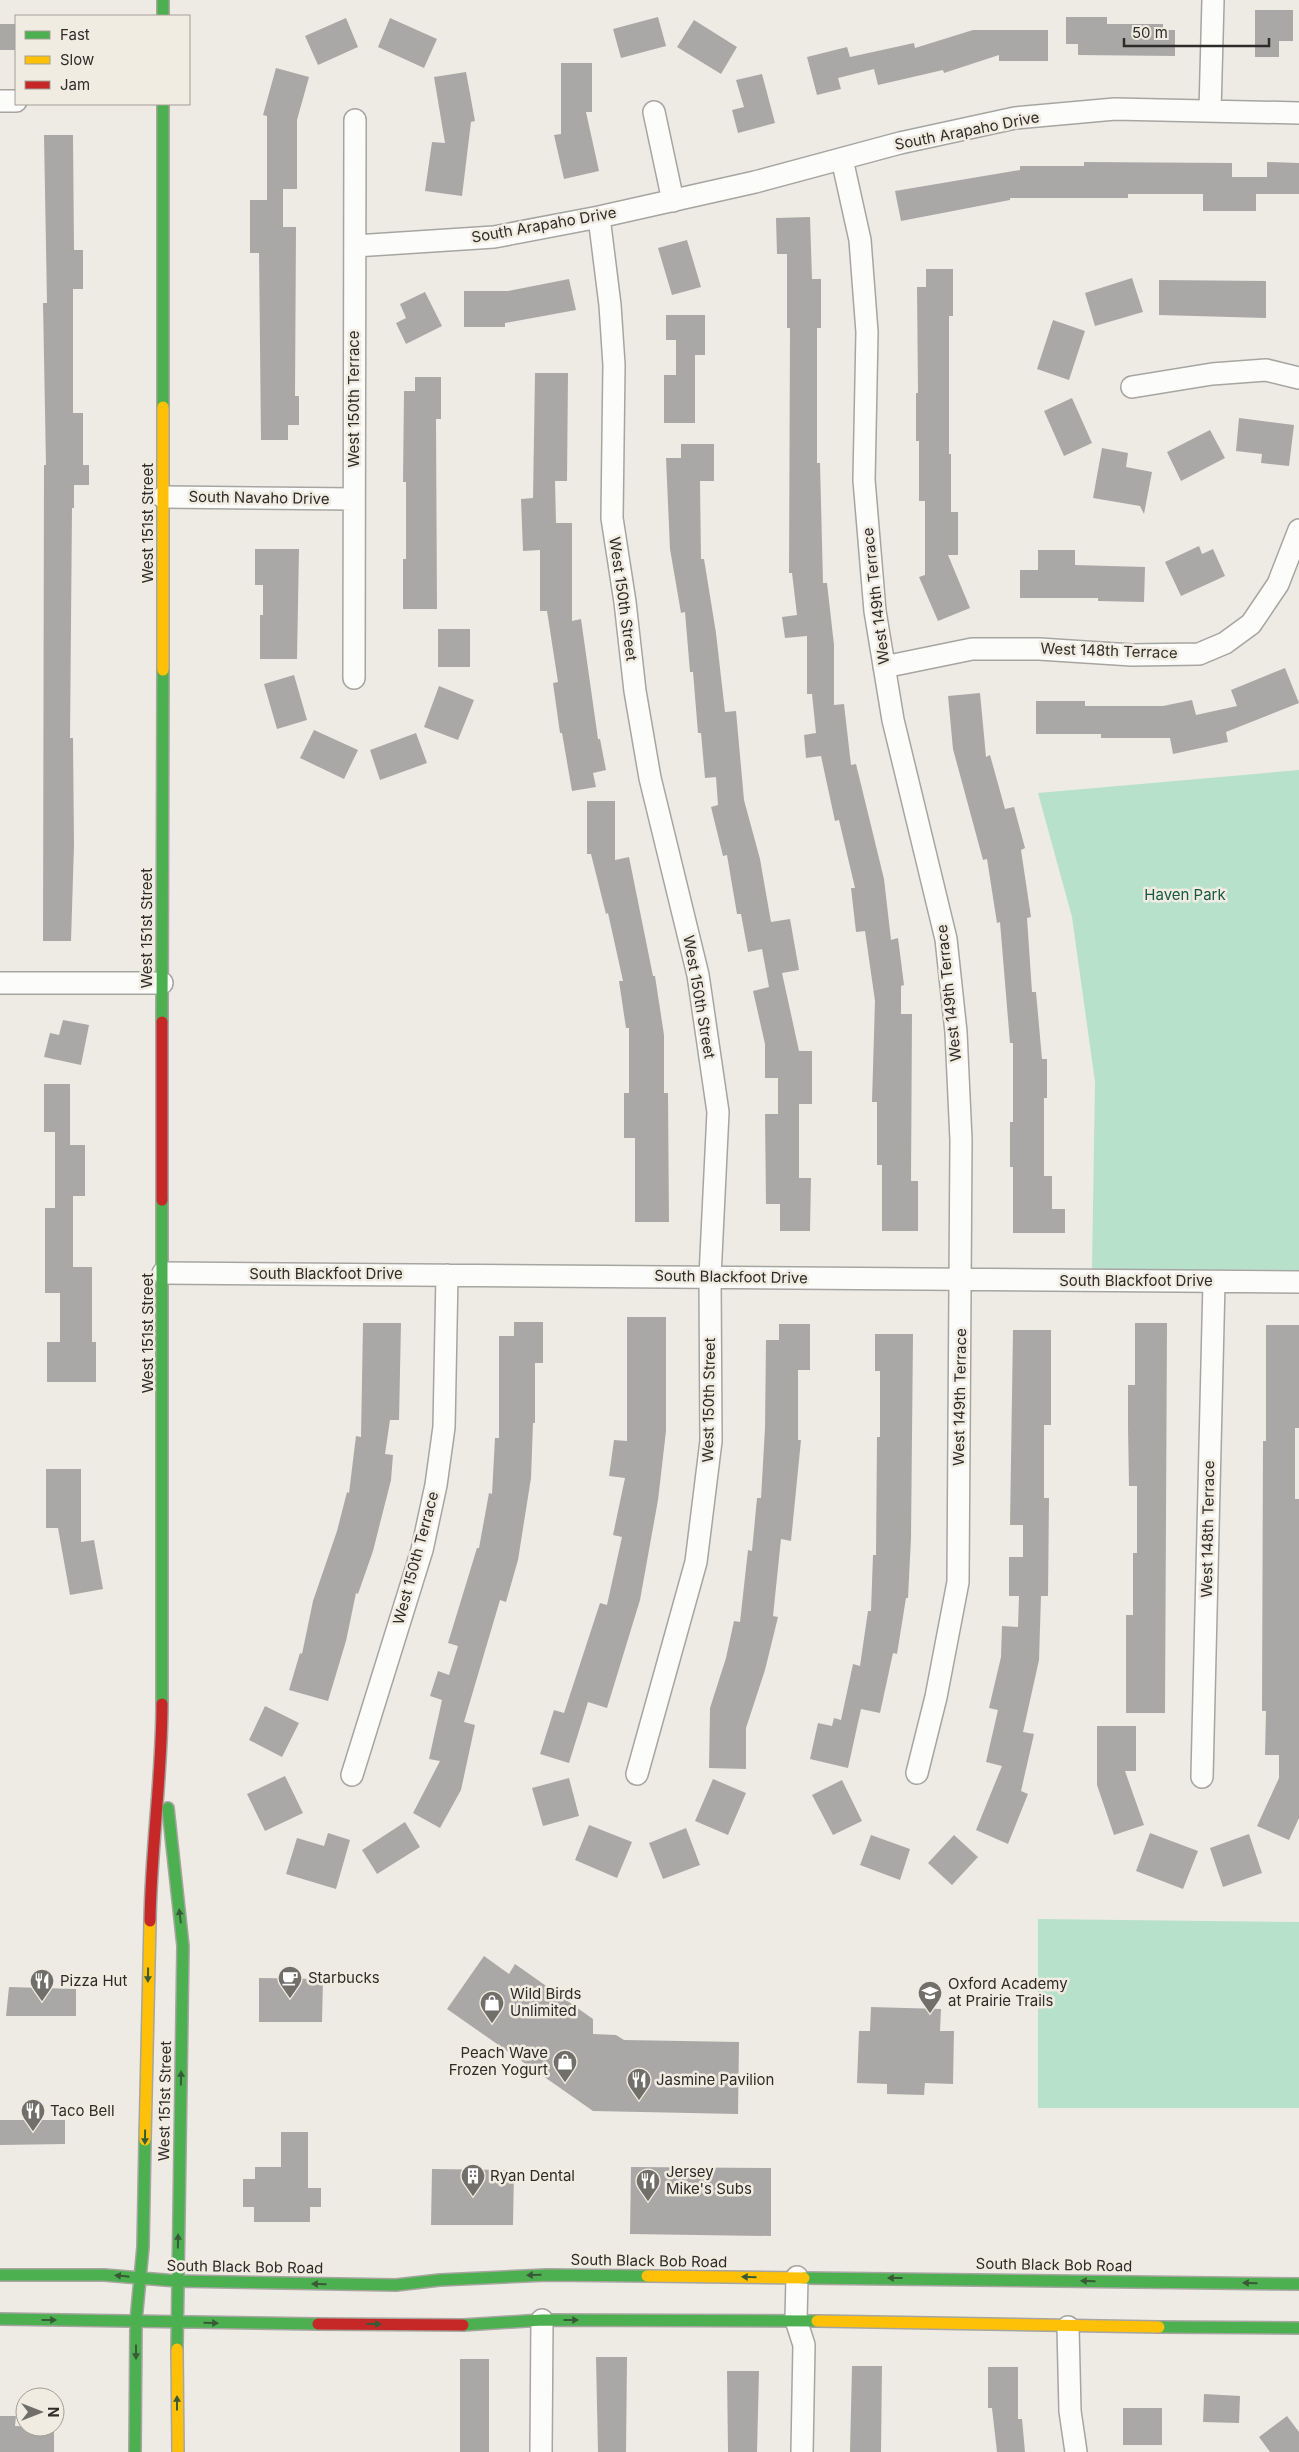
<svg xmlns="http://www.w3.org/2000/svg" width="1299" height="2452" font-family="Inter,sans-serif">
	<rect width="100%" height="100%" fill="#eeebe4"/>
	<path fill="#b7e1cb" d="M1299 770V1270L1092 1269 1095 1082 1072 917 1038 793Z
		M1038 1919 1299 1922V2108H1038Z"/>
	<path fill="#aaa8a7" d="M1255 10H1293V41H1279V57H1255Z
		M658 17 666 46 621 58 613 29Z
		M1066 17H1107V24H1163V30H1175V56L1078 55V44H1066Z
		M346 18 358 47 318 65 305 36Z
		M390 18 437 39 424 68 378 47Z
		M694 20 737 47 721 74 677 47Z
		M0 24H16V50H0Z
		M973 30H1048V61H999V55L944 73 943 70 878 85 874 69 838 78 841 89 817 95 807 57 847 47 850 57 914 43 915 48Z
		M561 63H592V112H586L599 171 564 179 554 135 561 134Z
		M276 68 309 77 297 120V189H283V227H296L295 396H299V425H288V440H261L259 253H250V200H267V116L263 115Z
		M466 72 475 121 471 122 462 196 425 191 432 142 445 143 434 77Z
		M762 74 775 123 738 133 732 110 744 107 736 80Z
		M44 135H73L74 250H83V289H73V413H83V465H89V485H74V508H72L70 738H73L74 845 71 941H43L44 465H46L43 303H47Z
		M1084 162 1232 163V177H1267V162L1299 163V194H1256V211H1203V194H1128V198H1010V200L901 221 895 191 1020 170V166H1084Z
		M810 217 812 279H821V328H817V463H820L823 583H827L834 645V705L844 704 851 765 856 764 884 879 891 940 898 938 904 985 901 986V1014H912L911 1181H918V1231H882V1165H877V1102H872L875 1001 865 931 856 932 851 888H855L839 820 835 821 821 756 806 758 804 735 816 733 812 694H807V636L785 638 782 617 797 615 792 573H789L790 328H787V254H777L776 218Z
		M687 240 701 287 672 295 658 248Z
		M926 269H953V316H949V454H951V512H958V555H948L970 608 938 621 919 577 925 575V501H919V441H916V393H918L917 287H926Z
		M1132 278 1143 312 1095 326 1085 293Z
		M569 279 576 310 505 323V327H464V291H508Z
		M1159 280 1266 281V318L1159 315Z
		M425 292 442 326 406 344 396 323 406 318 400 304Z
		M666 315H705V355H695V423H664V375H676V340H666Z
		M1053 320 1085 331 1069 380 1037 369Z
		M535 373H568L567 481H555L556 523H572V621L581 619 598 739H600L606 770 593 773 596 787 572 791 562 733H560L553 683 558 682 547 611H540V550L523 551 521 499 533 498Z
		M415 377H441V419H436L437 609H403V559H406V482H403L404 391H415Z
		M1072 398 1092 443 1064 456 1044 411Z
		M1239 418 1294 425 1289 466 1261 463 1262 454 1236 451Z
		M1210 430 1225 458 1181 481 1167 452Z
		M681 444H714V481H700L701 559H704L716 633 725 712 736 711 744 800 760 859 771 922 790 919 799 970 782 973 799 1051H812V1104H799V1178H811L810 1231H780V1204H766L765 1114H778V1078H765V1044L753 991 769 987 762 949 748 952 741 914H737L727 855 723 856 711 807 718 805 716 777 705 778 701 733H698L693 672H690L685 612 681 613 670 549 666 458H681Z
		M1102 448 1128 453 1126 467 1152 472 1144 514 1140 506 1093 498Z
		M1199 546 1202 554 1213 549 1225 576 1181 596 1165 562Z
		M255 549H299L297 659H260V615H263V585H255Z
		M1038 550H1075V565L1145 567 1144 602 1098 601V598H1020V570H1038Z
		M438 629H470V667H438Z
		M1285 668 1299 703 1226 732 1228 742 1173 754 1170 738H1101V734H1036V701H1085V706H1163L1192 700 1196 715 1237 706 1231 690Z
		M294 675 307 720 277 729 264 684Z
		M439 686 474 700 458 740 424 727Z
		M980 693 986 757 990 755 1005 809 1014 807 1025 848 1021 850 1031 917 1027 918 1032 992H1036L1042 1059H1047V1098H1044V1176H1052V1209H1065V1233H1013V1167H1010V1122H1013V1043H1010L1000 922 997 923 987 859 983 860 953 749 948 696Z
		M314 730 358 750 344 779 300 758Z
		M416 733 427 763 380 780 370 750Z
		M587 801H615V860L629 857 653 976H655L664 1035V1093H668L669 1222H635V1138H624V1093H629V1028H626L619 981H623L608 913 606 914 591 854H587Z
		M63 1020 89 1025 81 1065 44 1057 50 1033 59 1035Z
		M44 1084H70V1145H85V1196H73V1267H92V1342H96V1382H47V1342H60V1293H45V1208H55V1132H44Z
		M627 1317H666V1431L658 1500 640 1600 607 1708 588 1702 569 1763 540 1754 554 1710 564 1713 600 1603 607 1605 622 1537 613 1535 625 1478 609 1476 614 1440 627 1441Z
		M514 1322H543V1363H535V1423H533L531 1478 518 1560 506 1602 500 1600 464 1722 475 1725 461 1790 440 1828 413 1813 440 1761 429 1759 442 1700 430 1696 438 1671 449 1675 458 1646 448 1643 477 1548H479L489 1493 492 1494 495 1438H499V1336H514Z
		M363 1323H401L399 1420H390L385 1454 393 1455 391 1480 373 1551 358 1594 356 1593 346 1641 328 1701 289 1690 300 1653 302 1654 313 1601 337 1531 347 1492 349 1493 356 1436 361 1437Z
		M1135 1323H1167L1165 1713H1126V1615H1133V1553H1137V1486H1129L1128 1427V1385H1135Z
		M779 1324H810V1370H798V1440H801L791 1541 781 1539 773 1616 778 1617 765 1670 746 1728V1769L709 1768 710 1708 726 1658 734 1621 740 1622 748 1550 752 1551 757 1498H761L765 1428 766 1340H779Z
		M1266 1325H1299V1428H1295V1499H1299V1818L1289 1840 1257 1826 1279 1778V1755H1265L1266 1711H1262L1263 1441H1266Z
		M1013 1330H1051V1425H1044V1498H1049L1048 1596H1041L1039 1660 1023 1732 1034 1734 1021 1791 1028 1794 1008 1844 976 1830 1002 1766 986 1762 998 1710 989 1708 1001 1657 1002 1626 1018 1627 1019 1596H1009V1557H1023V1525H1010Z
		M875 1334H913L911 1538 908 1598H906L897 1654 893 1653 880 1713 861 1709 848 1768 810 1759 818 1723 832 1726 834 1718 841 1720 853 1664 860 1666 868 1611H871L873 1555H876L877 1437H880V1371H875Z
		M46 1469H81V1542L94 1540 103 1589 70 1595 58 1528H46Z
		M265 1706 299 1723 282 1757 249 1740Z
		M1097 1726H1136V1771H1125L1144 1825 1114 1835 1097 1785Z
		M285 1776 303 1813 265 1831 247 1794Z
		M569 1778 579 1816 543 1826 532 1788Z
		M713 1779 746 1793 728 1835 695 1821Z
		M842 1780 862 1821 833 1835 812 1795Z
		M405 1822 420 1847 377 1874 362 1850Z
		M589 1825 632 1842 617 1878 575 1860Z
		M686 1828 700 1865 663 1879 649 1843Z
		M328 1833 350 1840 336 1889 286 1874 297 1838 324 1846Z
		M1150 1833 1198 1851 1183 1889 1136 1871Z
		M1249 1834 1262 1873 1223 1887 1210 1848Z
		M871 1835 910 1849 900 1880 860 1865Z
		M954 1835 978 1857 952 1885 928 1863Z
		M484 1956 509 1974 515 1964 593 2019V2034L616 2035 624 2040 739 2042 738 2114 593 2111 447 2009Z
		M259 1978 323 1979 322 2022H259Z
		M9 1987 76 1989V2016H6Z
		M871 2007 941 2009 940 2031H954L953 2084 925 2083 924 2095 887 2094V2084L857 2083 859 2031H870Z
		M0 2120H65V2144L0 2145Z
		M281 2132H308V2188H321V2207H310V2222H254V2207H243V2179H255V2167H281Z
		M631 2167 771 2168V2236L630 2234Z
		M432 2169 514 2170 513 2225H431Z
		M596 2357H627L626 2452H598Z
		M460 2359H489V2452H460Z
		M852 2366H882L881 2452H850Z
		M988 2367H1018V2419H1022L1025 2452H997L992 2408H988Z
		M727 2371H759L757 2452H728Z
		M1204 2394 1240 2396 1239 2423 1203 2422Z
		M1123 2408H1162V2445H1123Z
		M0 2416H16L15 2426 54 2427V2452H0Z
		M1287 2416 1299 2432V2452H1270L1259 2437Z"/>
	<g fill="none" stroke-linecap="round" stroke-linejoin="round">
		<defs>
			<path id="street" d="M0 101H16
				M1210 111 1213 0
				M654 112 673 201
				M842 159 860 240 867 332 864 480 875 611 893 720 946 939 956 1032 961 1140 958 1582 936 1697 917 1773
				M599 217 610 305 614 365 612 518 625 602 635 691 650 778 698 975 718 1112 710 1277 711 1441 696 1562 637 1774
				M355 246 494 237 599 217 755 182 900 143 1015 118 1115 109 1299 113
				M1132 387 1212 374 1266 370 1299 378
				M163 497 354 499
				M884 667 972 649H1039L1132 655 1199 654 1225 643 1251 624 1278 584 1299 530
				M354 678 355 120
				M0 983H162
				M163 1273 1299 1282
				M352 1775 422 1550 436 1485 444 1427 447 1275
				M1202 1777 1214 1282
				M797 2277 796 2320 804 2345 802 2452
				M1068 2327 1070 2411 1076 2452
				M541 2452 542 2320"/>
			<path id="fast" d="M163 0V16
				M163 407V104
				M162 1022 163 670
				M162 1704V1200
				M168 1808 183 1946 177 2349
				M0 2275H104L177 2281 396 2285 440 2280 547 2275 647 2276
				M804 2278 1299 2284
				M0 2319 318 2324
				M463 2325 542 2320 817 2321
				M1159 2327 1299 2328
				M135 2452 136 2321 143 2247 145 2140"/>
			<path id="slow" d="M163 670V407
				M145 2140 150 1921
				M647 2276 804 2278
				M817 2321 1159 2327
				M177 2349 178 2452"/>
			<path id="jam" d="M162 1200V1022
				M150 1921C151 1848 162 1777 162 1704
				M318 2324 463 2325"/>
		</defs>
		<use href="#street" stroke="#a6a5a0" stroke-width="24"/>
		<use href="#fast" stroke="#a6a5a0" stroke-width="14"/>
		<use href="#slow" stroke="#a6a5a0" stroke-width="14"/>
		<use href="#jam" stroke="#a6a5a0" stroke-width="14"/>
		<use href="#street" stroke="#fcfcfb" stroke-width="21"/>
		<use href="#fast" stroke="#4caf50" stroke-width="11"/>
		<use href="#slow" stroke="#ffc107" stroke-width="11"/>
		<use href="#jam" stroke="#c62828" stroke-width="11"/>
	</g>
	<defs><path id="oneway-solid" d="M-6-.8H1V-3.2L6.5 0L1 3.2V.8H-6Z" transform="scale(1.25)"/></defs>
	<g fill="#385a36">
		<use href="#oneway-solid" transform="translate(180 1916) rotate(-97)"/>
		<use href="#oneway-solid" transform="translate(148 1975) rotate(91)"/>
		<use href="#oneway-solid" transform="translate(181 2078) rotate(-89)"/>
		<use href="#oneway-solid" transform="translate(145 2137) rotate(91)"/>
		<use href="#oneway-solid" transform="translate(178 2241) rotate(-89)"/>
		<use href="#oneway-solid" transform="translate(534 2275) rotate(179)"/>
		<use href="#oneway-solid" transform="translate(122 2276) rotate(-174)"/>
		<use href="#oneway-solid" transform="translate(749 2277) rotate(-179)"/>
		<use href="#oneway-solid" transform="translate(895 2278) rotate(-180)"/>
		<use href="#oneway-solid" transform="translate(1088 2281) rotate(-179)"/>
		<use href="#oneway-solid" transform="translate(1250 2283) rotate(-179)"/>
		<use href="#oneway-solid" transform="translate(319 2284) rotate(-179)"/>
		<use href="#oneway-solid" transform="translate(49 2320)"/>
		<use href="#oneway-solid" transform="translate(571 2320)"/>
		<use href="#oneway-solid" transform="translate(211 2323) rotate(1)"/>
		<use href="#oneway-solid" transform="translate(374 2324) rotate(1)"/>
		<use href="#oneway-solid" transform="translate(136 2352) rotate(90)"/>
		<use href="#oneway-solid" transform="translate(177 2403) rotate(-90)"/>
	</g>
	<defs>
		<symbol id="cafe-pin" viewBox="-11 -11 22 30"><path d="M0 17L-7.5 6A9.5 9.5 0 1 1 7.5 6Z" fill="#716f6a" stroke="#f1ece1"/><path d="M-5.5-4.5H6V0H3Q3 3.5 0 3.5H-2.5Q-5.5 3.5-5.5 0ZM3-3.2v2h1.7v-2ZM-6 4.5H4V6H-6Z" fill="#fff"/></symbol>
		<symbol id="restaurant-pin" viewBox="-11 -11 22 30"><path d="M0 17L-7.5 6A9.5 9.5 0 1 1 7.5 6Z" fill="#716f6a" stroke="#f1ece1"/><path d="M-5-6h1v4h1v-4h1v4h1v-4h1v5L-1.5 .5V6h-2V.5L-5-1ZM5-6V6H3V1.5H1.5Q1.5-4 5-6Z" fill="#fff"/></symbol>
		<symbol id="school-pin" viewBox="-11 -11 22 30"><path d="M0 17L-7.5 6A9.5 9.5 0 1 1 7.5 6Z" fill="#716f6a" stroke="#f1ece1"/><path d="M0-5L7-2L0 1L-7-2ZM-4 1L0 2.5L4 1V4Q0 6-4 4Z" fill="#fff"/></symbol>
		<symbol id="shop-pin" viewBox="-11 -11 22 30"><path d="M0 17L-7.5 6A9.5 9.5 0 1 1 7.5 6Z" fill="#716f6a" stroke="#f1ece1"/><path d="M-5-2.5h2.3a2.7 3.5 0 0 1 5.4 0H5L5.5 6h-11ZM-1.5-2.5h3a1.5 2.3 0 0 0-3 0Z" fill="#fff"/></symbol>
		<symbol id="building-pin" viewBox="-11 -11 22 30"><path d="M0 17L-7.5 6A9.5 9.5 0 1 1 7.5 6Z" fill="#716f6a" stroke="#f1ece1"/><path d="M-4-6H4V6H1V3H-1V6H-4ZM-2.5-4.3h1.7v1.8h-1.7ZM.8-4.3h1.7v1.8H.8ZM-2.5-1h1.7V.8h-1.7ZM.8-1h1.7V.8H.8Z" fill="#fff"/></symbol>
	</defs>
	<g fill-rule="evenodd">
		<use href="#cafe-pin" x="276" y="1964" width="28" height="38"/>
		<use href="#restaurant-pin" x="28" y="1967" width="28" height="38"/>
		<use href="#school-pin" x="916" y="1979" width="28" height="38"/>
		<use href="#shop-pin" x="478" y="1989" width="28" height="38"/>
		<use href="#shop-pin" x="551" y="2048" width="28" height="38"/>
		<use href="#restaurant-pin" x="625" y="2066" width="28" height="38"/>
		<use href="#restaurant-pin" x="19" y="2097" width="28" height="38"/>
		<use href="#building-pin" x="459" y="2162" width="28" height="38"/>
		<use href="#restaurant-pin" x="634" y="2167" width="28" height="38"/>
	</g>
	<g text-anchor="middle" stroke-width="5" stroke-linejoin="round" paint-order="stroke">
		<g font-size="15" fill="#2e2c28" stroke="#f1ece1">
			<text transform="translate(967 131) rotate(-11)" y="5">South Arapaho Drive</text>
			<text transform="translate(544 225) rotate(-10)" y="5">South Arapaho Drive</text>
			<text transform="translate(354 399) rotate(-90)" y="5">West 150th Terrace</text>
			<text transform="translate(259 498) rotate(1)" y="5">South Navaho Drive</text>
			<text transform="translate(148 523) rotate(-90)" y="5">West 151st Street</text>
			<text transform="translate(876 596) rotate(-97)" y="5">West 149th Terrace</text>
			<text transform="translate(623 599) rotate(82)" y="5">West 150th Street</text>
			<text transform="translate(1109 651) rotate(2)" y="5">West 148th Terrace</text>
			<text transform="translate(147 928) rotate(-90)" y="5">West 151st Street</text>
			<text transform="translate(949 993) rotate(-96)" y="5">West 149th Terrace</text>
			<text transform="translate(699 997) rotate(80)" y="5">West 150th Street</text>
			<text x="326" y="1279">South Blackfoot Drive</text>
			<text transform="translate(731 1277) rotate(1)" y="5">South Blackfoot Drive</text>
			<text x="1136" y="1286">South Blackfoot Drive</text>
			<text transform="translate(148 1333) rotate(-90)" y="5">West 151st Street</text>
			<text transform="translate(960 1397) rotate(-89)" y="5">West 149th Terrace</text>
			<text transform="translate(709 1400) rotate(-89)" y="5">West 150th Street</text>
			<text transform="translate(1208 1529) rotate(-89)" y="5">West 148th Terrace</text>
			<text transform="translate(416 1558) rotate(-75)" y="5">West 150th Terrace</text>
			<text transform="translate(165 2101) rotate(-89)" y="5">West 151st Street</text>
			<text transform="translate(649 2261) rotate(1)" y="5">South Black Bob Road</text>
			<text transform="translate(1054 2265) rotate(1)" y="5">South Black Bob Road</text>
			<text transform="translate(245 2267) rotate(1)" y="5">South Black Bob Road</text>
		</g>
		<g font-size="15" fill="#165841" stroke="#f1ece1">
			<text x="1185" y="900">Haven Park</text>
		</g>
		<g font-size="15" fill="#2e2c28" stroke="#f1ece1" text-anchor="start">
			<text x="308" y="1983">Starbucks</text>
			<text x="60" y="1986">Pizza Hut</text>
			<text x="948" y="1989">Oxford Academy<tspan x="948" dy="17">at Prairie Trails</tspan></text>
			<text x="510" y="1999">Wild Birds<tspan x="510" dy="17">Unlimited</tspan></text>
			<text x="548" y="2058" text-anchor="end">Peach Wave<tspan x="548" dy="17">Frozen Yogurt</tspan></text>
			<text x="656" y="2085">Jasmine Pavilion</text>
			<text x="50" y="2116">Taco Bell</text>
			<text x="666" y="2177">Jersey<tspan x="666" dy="17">Mike's Subs</tspan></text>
			<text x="490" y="2181">Ryan Dental</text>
		</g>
	</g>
	<rect x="15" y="15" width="175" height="90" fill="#f1ece1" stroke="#a39f97"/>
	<rect x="25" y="31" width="25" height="8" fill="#4caf50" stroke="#a39f97"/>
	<text x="60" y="40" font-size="15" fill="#2e2c28">Fast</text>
	<rect x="25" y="56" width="25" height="8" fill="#ffc107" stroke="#a39f97"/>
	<text x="60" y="65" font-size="15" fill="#2e2c28">Slow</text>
	<rect x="25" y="81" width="25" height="8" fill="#c62828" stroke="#a39f97"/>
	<text x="60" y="90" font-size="15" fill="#2e2c28">Jam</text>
	<g transform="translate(40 2412) rotate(90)"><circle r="24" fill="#f1ece1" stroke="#a39f97"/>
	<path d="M0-4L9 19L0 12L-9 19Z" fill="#716f6a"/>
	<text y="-8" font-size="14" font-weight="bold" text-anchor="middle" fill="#2e2c28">N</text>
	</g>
	<path d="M1124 38v8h145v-8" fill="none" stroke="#2e2c28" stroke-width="2.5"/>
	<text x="1132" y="38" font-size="15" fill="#2e2c28" stroke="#f1ece1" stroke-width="4" paint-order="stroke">50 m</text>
</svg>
